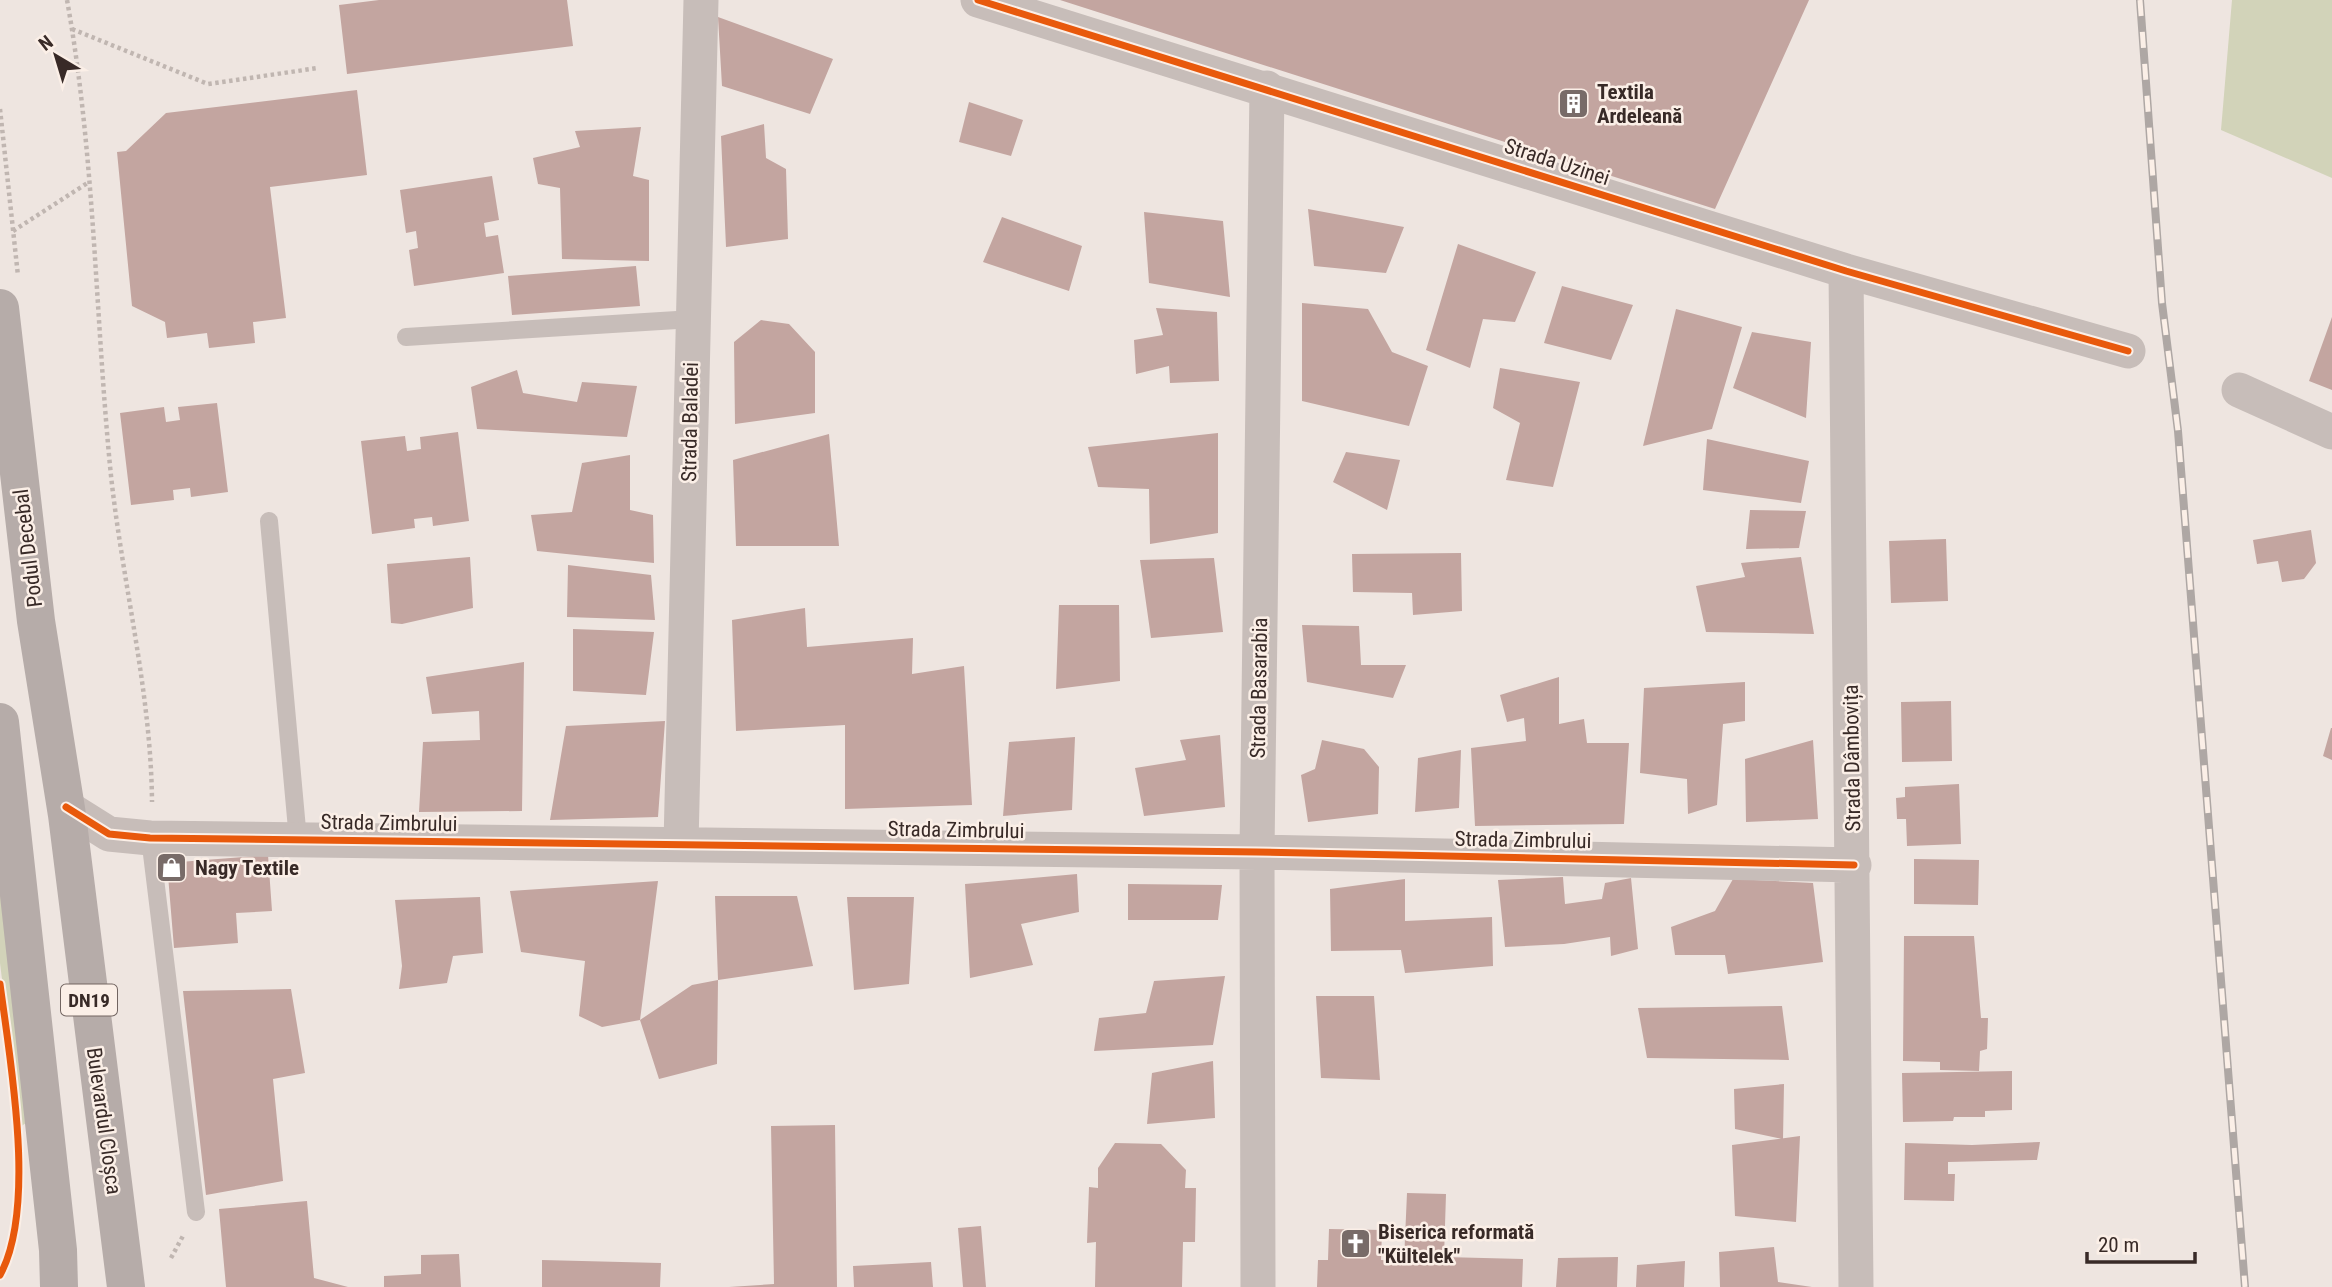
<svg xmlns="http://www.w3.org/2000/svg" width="2332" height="1287" font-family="'Roboto Condensed',sans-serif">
	<rect width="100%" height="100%" fill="#eee5e0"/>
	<path fill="#d2d3b9" d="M2232 0H2332V178L2221 130Z
		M0 872 26 1123 20 1127 0 963Z"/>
	<path fill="#c3a5a0" d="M379 0H567L573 46 347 74 339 5Z
		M1060 0H1809L1715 209Z
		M718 17 833 59 810 114 722 86Z
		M357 90 367 175 270 187 286 318 253 322 255 343 209 348 207 333 167 338 165 322 132 306 117 152 126 151 166 113Z
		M969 102 1023 120 1011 156 959 142Z
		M764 124 766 158 786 169 788 239 726 247 721 136Z
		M641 127 633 176 649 180V261L562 259 560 188 538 184 533 158 580 147 575 131Z
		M492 176 499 220 484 223 486 237 498 235 504 273 414 286 409 250 418 248 416 231 406 233 400 190Z
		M1308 209 1404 227 1386 273 1314 266Z
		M1144 212 1223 221 1230 297 1149 283Z
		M1002 217 1082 246 1069 291 983 262Z
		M1458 244 1536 272 1515 322 1483 319 1470 368 1426 350Z
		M636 266 640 306 512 315 508 276Z
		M1562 286 1633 305 1611 360 1544 343Z
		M1302 303 1368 309 1392 352 1428 366 1409 426 1302 401Z
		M1156 308 1217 312 1219 381 1170 383 1169 366 1136 374 1134 340 1163 335Z
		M1676 309 1742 327 1712 429 1643 446Z
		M2332 317V390L2309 381Z
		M761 320 789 324 815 352V413L735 424 734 342Z
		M1752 332 1811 342 1806 418 1733 388Z
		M1500 368 1580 382 1553 487 1506 480 1520 423 1493 408Z
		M517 370 523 393 577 402 582 382 637 386 627 437 477 429 471 387Z
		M217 403 228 492 191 497 190 488 173 490 174 500 131 505 120 413 164 407 166 422 180 420 178 407Z
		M458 432 469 521 433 526 432 517 414 519 415 528 372 534 361 441 405 436 407 451 421 449 420 437Z
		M1218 433V533L1150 544 1149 489 1098 487 1088 447Z
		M829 434 839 546H736L733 460Z
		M1707 439 1809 461 1801 503 1703 490Z
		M1346 452 1400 460 1387 510 1333 482Z
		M630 455V510L653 515 654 563 537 551 531 515 572 512 582 463Z
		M1750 510 1806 511 1799 548 1746 549Z
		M2311 530 2316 563 2304 579 2282 582 2278 561 2257 564 2253 540Z
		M1946 539 1948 601 1891 603 1889 541Z
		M1461 553 1462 611 1413 615 1412 593 1353 592 1352 554Z
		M470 557 473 608 402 624 391 623 387 564Z
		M1801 557 1814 634 1706 632 1696 586 1745 577 1741 563Z
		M1214 558 1223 632 1151 638 1140 560Z
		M568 565 651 575 655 620 567 617Z
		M1059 605H1119L1120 681 1056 689Z
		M805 608 807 647 913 638 912 674 964 666 972 805 845 809V725L736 731 732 620Z
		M1302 625 1359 626 1361 665H1406L1393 698 1307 682Z
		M573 629 654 632 646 695 573 691Z
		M524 662 522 811 419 812 423 742 480 740 479 711 432 714 426 677Z
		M1559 677V724L1584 719 1587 743H1629L1624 824 1475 826 1471 748 1526 741 1524 718 1507 722 1500 695Z
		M1745 682V721L1723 724 1717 805 1688 814 1687 779 1640 773 1644 688Z
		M1951 701 1952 761 1902 762 1901 702Z
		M665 721 658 817 550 820 566 726Z
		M2331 728H2332V760L2323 756Z
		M1220 735 1225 807 1144 816 1135 768 1186 760 1180 740Z
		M1075 737 1072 810 1003 816 1009 742Z
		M1322 740 1364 749 1379 767 1378 814 1308 822 1301 775 1315 769Z
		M1813 740 1818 819 1746 822 1745 759Z
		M1461 750 1459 808 1415 812 1418 758Z
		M1959 784 1961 844 1907 846 1906 819H1897L1896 798 1905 797V787Z
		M268 855 272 911 236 913 238 943 174 948 167 863Z
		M1914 859 1979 860 1978 905 1914 904Z
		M1077 874 1079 912 1021 924 1033 965 970 978 965 884Z
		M1563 877 1565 904 1602 899 1605 883 1631 878 1638 949 1611 956 1610 937 1564 944 1505 947 1498 880Z
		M1405 879V921L1492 917 1493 966 1405 973 1401 950 1331 951 1330 889Z
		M1733 879 1813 883 1823 962 1728 974 1725 955H1675L1671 927 1715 911Z
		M658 881 640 1020 602 1027 579 1016 585 961 521 952 510 891Z
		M1128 884 1222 885 1218 920H1128Z
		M715 896H797L813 966 718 980Z
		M480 897 483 953 453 956 447 983 399 989 402 966 395 900Z
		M847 897H914L909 984 854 990Z
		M1904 936H1974L1981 1018H1988L1987 1049 1980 1051 1979 1071 1940 1070V1062L1903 1061Z
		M1225 976 1213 1045 1094 1051 1099 1018 1146 1013 1154 981Z
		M718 980 717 1064 659 1079 640 1020 692 985Z
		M291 989 305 1073 273 1079 283 1181 206 1195 183 991Z
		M1316 996H1374L1380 1080 1321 1078Z
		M1782 1006 1789 1060 1647 1058 1638 1008Z
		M1213 1061 1215 1118 1147 1124 1152 1073Z
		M2012 1071V1110L1985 1111V1117H1954L1953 1121 1903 1122 1902 1073Z
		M1784 1084 1783 1139 1735 1129 1734 1089Z
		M835 1125 837 1287H729L774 1284 771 1126Z
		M1800 1136 1796 1222 1735 1216 1732 1145Z
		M2040 1142 2037 1160 1948 1162V1174H1955L1954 1201 1904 1200 1905 1143 1972 1145Z
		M1115 1143 1161 1144 1186 1170 1185 1188H1196L1195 1242H1183L1182 1287H1095L1096 1242 1087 1243 1089 1187 1098 1188V1168Z
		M1407 1193 1446 1194 1444 1257 1523 1259 1522 1287H1317L1318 1260H1328L1329 1229 1382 1230 1381 1260 1404 1261Z
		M307 1201 314 1278 348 1287H226L219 1209Z
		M981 1226 986 1287H963L958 1228Z
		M1774 1247 1778 1282 1812 1287H1720L1719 1252Z
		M459 1254 461 1287H384V1276L421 1274V1255Z
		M1618 1257 1617 1287H1556L1558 1258Z
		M542 1260 661 1263 660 1287H542Z
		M1685 1261 1684 1287H1636L1637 1265Z
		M931 1262 933 1287H854L853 1266Z"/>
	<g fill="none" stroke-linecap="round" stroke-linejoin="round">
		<path stroke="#c0b6b1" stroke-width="4.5" stroke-dasharray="3.5 3.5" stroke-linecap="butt" d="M67 0C94 150 95 303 109 455 119 571 151 685 152 802
			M72 29 208 84 318 68
			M0 109 18 276
			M13 231 89 182
			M171 1258 184 1234"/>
		<path stroke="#c7bdb9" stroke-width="18" d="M406 337 693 319
			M269 521 298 840
			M150 838 196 1212"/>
		<path stroke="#c7bdb9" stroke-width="35" d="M978 0 1846 271 2128 351
			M1846 271 1856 1287
			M2239 390 2332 432
			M66 807 109 834 150 838 1257 852 1854 865
			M681 844 701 0
			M1258 1287 1257 852 1267 88"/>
		<path stroke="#b6aca9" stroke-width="38" d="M0 308 36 621 67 815 126 1287
			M0 722 58 1250 59 1287"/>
		<defs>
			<path id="rail" d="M2140 0 2162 303 2178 431 2245 1287"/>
		</defs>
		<use href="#rail" stroke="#aea7a4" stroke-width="8"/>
		<use href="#rail" stroke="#fbefe7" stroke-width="5" stroke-dasharray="16" stroke-linecap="butt"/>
		<defs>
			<path id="cycleway" d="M978 0 1846 271 2128 351
				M66 807 109 834 150 838 1257 852 1854 865
				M0 984C10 1060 37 1208 0 1275"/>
		</defs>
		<use href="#cycleway" stroke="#fbefe7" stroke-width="11"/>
		<use href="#cycleway" stroke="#e8590c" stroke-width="7"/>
	</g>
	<defs>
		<symbol id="building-square" viewBox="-11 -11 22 22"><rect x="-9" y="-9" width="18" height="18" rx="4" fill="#786b68" stroke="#fbefe7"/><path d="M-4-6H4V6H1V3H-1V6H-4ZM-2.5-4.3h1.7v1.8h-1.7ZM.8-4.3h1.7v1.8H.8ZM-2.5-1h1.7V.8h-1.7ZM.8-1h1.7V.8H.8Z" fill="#fff"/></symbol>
		<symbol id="shop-square" viewBox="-11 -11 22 22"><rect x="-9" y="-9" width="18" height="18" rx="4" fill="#786b68" stroke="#fbefe7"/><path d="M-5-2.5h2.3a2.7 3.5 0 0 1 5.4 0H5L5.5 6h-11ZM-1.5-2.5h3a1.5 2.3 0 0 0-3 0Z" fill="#fff"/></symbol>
		<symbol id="church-square" viewBox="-11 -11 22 22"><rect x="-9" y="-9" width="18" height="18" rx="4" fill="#786b68" stroke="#fbefe7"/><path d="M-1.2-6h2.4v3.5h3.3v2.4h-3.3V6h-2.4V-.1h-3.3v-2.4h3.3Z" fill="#fff"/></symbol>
	</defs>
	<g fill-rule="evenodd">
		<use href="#building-square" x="1556" y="86" width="35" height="35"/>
		<use href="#shop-square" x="154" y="850" width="35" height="35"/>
		<use href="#church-square" x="1338" y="1226" width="35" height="35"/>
	</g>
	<g text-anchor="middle" stroke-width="5" stroke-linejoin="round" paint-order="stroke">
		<rect fill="#fbefe7" stroke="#726561" stroke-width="2" x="61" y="984.5" width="56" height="31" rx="5"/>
		<g font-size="19" font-weight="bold" fill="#382a27">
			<text x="89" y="1007">DN19</text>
		</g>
		<g font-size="21" font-weight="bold" fill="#382a27" stroke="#fbefe7" text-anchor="start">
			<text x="1597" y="99">Textila<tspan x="1597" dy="24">Ardeleană</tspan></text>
			<text x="195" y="875">Nagy Textile</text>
			<text x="1378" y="1239">Biserica reformată<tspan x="1378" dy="24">"Kültelek"</tspan></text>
		</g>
		<g font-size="21" fill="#382a27" stroke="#fbefe7">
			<text transform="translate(1557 162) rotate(18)" y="7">Strada Uzinei</text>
			<text transform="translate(690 422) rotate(-89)" y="7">Strada Baladei</text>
			<text transform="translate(28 548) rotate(-97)" y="7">Podul Decebal</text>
			<text transform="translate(1259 688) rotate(-89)" y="7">Strada Basarabia</text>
			<text transform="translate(1852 758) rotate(-91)" y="7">Strada Dâmbovița</text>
			<text transform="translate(389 823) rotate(1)" y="7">Strada Zimbrului</text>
			<text transform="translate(956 830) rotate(1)" y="7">Strada Zimbrului</text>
			<text transform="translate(1523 840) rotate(1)" y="7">Strada Zimbrului</text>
			<text transform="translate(104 1121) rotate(82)" y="7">Bulevardul Cloșca</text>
		</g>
	</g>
	<g transform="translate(56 56) rotate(322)" stroke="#fbefe7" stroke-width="5" paint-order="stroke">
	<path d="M0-5L12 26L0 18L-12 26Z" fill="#382a27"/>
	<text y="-10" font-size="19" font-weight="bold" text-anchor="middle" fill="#382a27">N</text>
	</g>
	<path d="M2087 1252v10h108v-10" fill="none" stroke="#382a27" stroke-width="3.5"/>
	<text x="2098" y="1252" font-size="21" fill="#382a27" stroke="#fbefe7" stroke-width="5" paint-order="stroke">20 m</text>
</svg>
